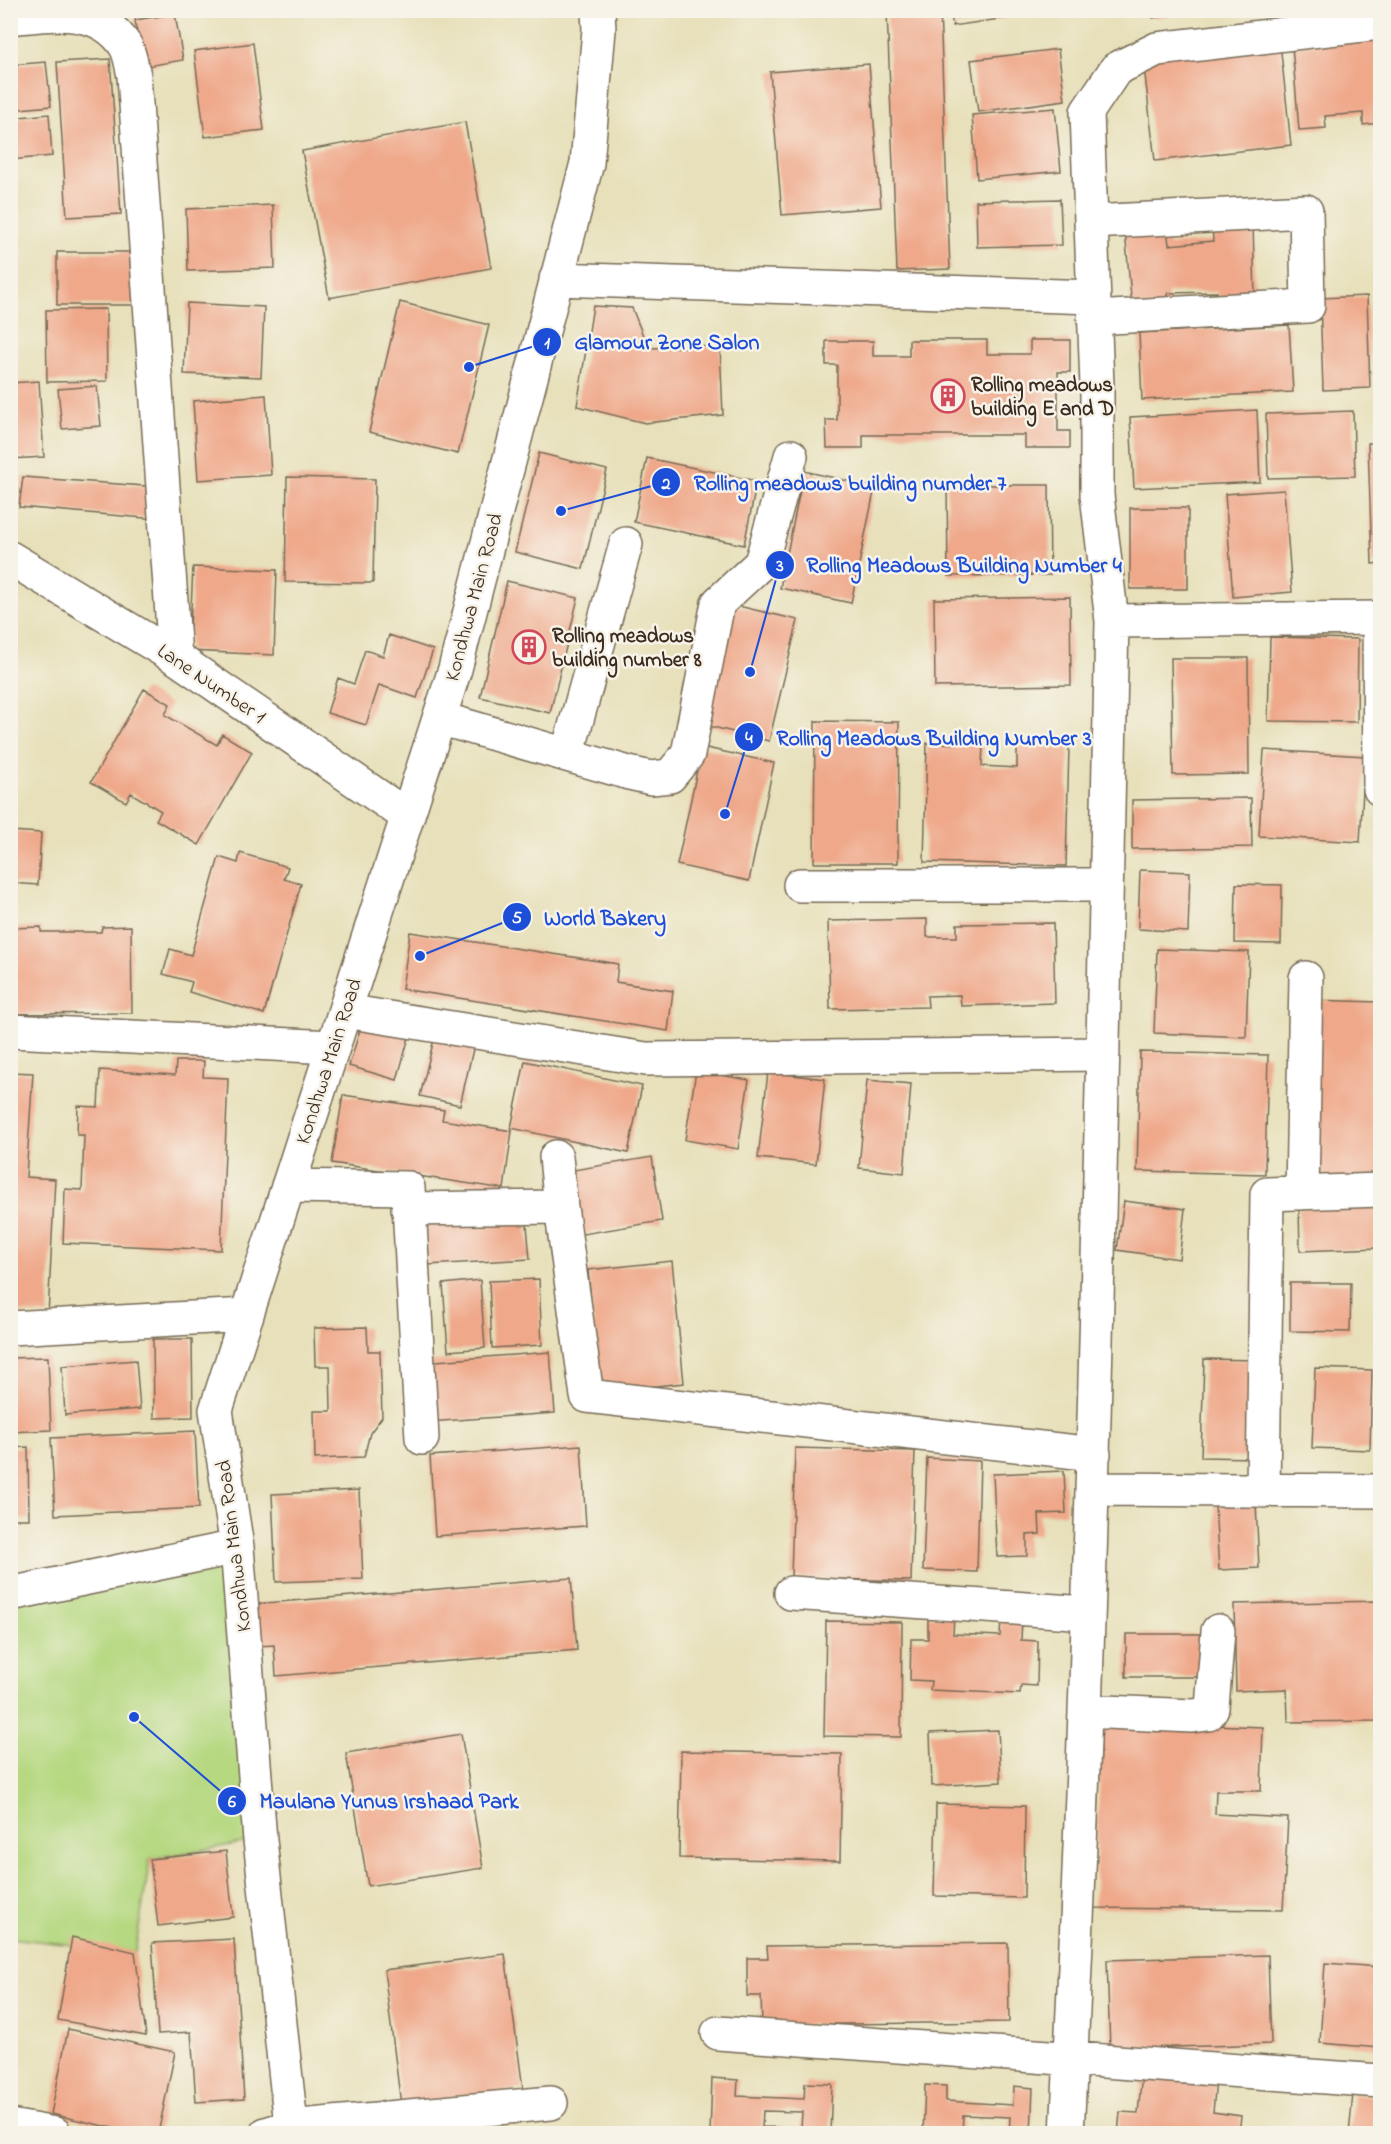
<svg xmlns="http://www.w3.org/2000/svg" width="1391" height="2144" font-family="'Indie Flower',sans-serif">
	<rect width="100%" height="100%" fill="#f7f3e8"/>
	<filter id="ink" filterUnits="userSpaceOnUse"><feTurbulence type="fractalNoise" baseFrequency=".0167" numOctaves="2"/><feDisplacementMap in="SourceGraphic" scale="12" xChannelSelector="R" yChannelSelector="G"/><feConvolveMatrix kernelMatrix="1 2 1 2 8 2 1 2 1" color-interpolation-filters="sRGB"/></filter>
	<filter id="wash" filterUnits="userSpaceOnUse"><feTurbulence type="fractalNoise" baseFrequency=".008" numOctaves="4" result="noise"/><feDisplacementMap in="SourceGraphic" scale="24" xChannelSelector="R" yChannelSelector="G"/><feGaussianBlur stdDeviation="1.35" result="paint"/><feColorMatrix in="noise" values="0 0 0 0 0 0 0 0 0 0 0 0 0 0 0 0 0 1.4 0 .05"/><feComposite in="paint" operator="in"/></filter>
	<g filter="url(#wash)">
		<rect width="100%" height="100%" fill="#e7e0ba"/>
		<path fill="#b5d880" stroke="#78814f" stroke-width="1.5" d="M237 1547 260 1840 150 1859 135 1952 11 1938V1594Z"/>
		<g id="blocks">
			<path fill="#efa88a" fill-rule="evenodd" d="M940 10 950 269 897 271 887 11Z
				M950 10H1047V12L953 26Z
				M1152 10H1191V12L1153 18Z
				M175 14 183 60 142 67 135 20Z
				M1380 39V123L1363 125V113L1325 116 1326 128 1299 130 1292 46Z
				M253 43 264 130 205 137 194 51Z
				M1280 43 1291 145 1155 161 1143 58Z
				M1058 49 1065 100 978 112 971 60Z
				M110 59 121 214 67 217 57 62Z
				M46 62 51 106 10 110V65Z
				M869 64 881 207 782 215 770 72Z
				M1055 108 1061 171 977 179 972 115Z
				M49 114 52 156 10 160V118Z
				M465 122 491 268 329 298 302 151Z
				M1060 199 1062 245 977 247 976 201Z
				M273 205 275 268 188 271 186 209Z
				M1253 223 1255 298 1217 301V292L1168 293V307L1132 308 1125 231 1167 227 1169 245 1213 241 1212 225Z
				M57 252H143V305H57Z
				M1367 296 1370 388 1323 390 1320 298Z
				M400 302 489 325 458 454 369 432Z
				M187 303 264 307 261 377 184 374Z
				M1377 304H1380V326L1379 327Z
				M593 306 632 308 648 348 720 346 723 415 645 423 577 406Z
				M106 309 107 381 47 382 46 310Z
				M1289 325 1293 392 1142 400 1139 333Z
				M909 340H987V354H1030V340H1070V372H1058V431H1070V448H1025V435H863V448H827L826 420H837V365H826V341H873V356H909Z
				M39 381 44 457 11 459 10 383Z
				M97 386 101 426 62 429 58 389Z
				M266 395 271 475 198 480 193 401Z
				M1257 410 1260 482 1134 488 1130 417Z
				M1353 411 1355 476 1268 478 1266 414Z
				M1368 443H1380V563L1372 564Z
				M539 453 607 470 583 569 515 552Z
				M647 458 757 481 744 545 634 522Z
				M804 471 875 487 851 603 780 588Z
				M23 477 158 487 156 519 19 507Z
				M287 477 375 479 373 583 285 582Z
				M947 485H1049L1050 575 948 576Z
				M1284 490 1292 592 1233 597 1225 494Z
				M1130 508H1188V589H1130Z
				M193 567 277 570 274 655 189 651Z
				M507 581 578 598 550 713 480 697Z
				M1070 597 1071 685 935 687 934 599Z
				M730 604 798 620 769 741 701 724Z
				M389 635 433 650 417 698 379 685 366 725 327 713 338 678 354 684 365 650 383 656Z
				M1270 637 1358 639 1357 722 1268 721Z
				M1171 658H1248L1249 774 1173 775Z
				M144 689 170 704 165 715 217 745 222 734 252 752 199 845 156 820 161 811 131 793 126 802 91 782Z
				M815 721 899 722 898 863H814Z
				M927 743 983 744 982 766 1017 768V745L1069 746 1066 866 924 862Z
				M702 747 774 763 749 881 677 865Z
				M1264 750 1365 756 1360 842 1259 836Z
				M1251 798 1252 847 1132 849V800Z
				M10 831 41 833 38 885 10 883Z
				M240 853 288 867 284 879 301 884 264 1014 189 992 192 982 163 974 170 949 191 955 219 857 238 863Z
				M1140 870 1190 872 1188 932 1138 929Z
				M1236 884 1282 885 1281 944 1235 943Z
				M927 919V937H957V924L1053 923 1055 1003 961 1006 960 995 927 996 928 1007 830 1009 828 921Z
				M131 926 132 1013 10 1014V928L41 927V932H101L102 927Z
				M410 932 618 964 616 982 673 991 668 1031 402 989Z
				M1157 949 1249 952 1246 1037 1154 1033Z
				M1308 1000 1380 1002V1182L1305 1181Z
				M362 1023 409 1037 397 1080 349 1066Z
				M435 1035 474 1045 460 1105 420 1096Z
				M1140 1052 1268 1055 1265 1174 1137 1171Z
				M176 1061H204L203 1077 228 1078 221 1250 63 1243 65 1189 82 1190 84 1135H77L78 1106 98 1107 100 1070 175 1075Z
				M525 1061 642 1086 628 1153 511 1128Z
				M696 1071 749 1080 738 1149 685 1140Z
				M10 1072 33 1073 26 1177 55 1179 48 1315 10 1312Z
				M768 1072 825 1079 816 1164 758 1158Z
				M867 1080 911 1084 904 1173 859 1168Z
				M343 1095 444 1110 442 1120 512 1131 504 1189 332 1163Z
				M652 1157 662 1221 577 1235 567 1171Z
				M1124 1201 1185 1209 1179 1259 1117 1250Z
				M1380 1204V1248L1300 1251 1299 1208Z
				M526 1214 530 1259 428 1265 425 1221Z
				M672 1261 684 1383 600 1392 588 1270Z
				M539 1279 542 1345 492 1348 489 1281Z
				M480 1280 485 1348 448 1351 443 1284Z
				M1290 1283H1351L1350 1332 1290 1331Z
				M367 1327 368 1351H380L382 1417 370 1433 364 1457 315 1459 314 1411H331L330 1366H315L314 1328Z
				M153 1339H192L193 1417 154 1418Z
				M550 1352 555 1413 428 1422 424 1362Z
				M48 1357 51 1430 10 1432V1358Z
				M1204 1359 1257 1360 1255 1458 1201 1457Z
				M136 1360 140 1409 65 1415 62 1366Z
				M1315 1368 1372 1370 1370 1450 1312 1448Z
				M195 1431 199 1508 55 1515 51 1438Z
				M581 1445 586 1526 435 1536 430 1456Z
				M28 1447 29 1519H10V1448Z
				M795 1448 915 1451 911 1581 791 1578Z
				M927 1458 980 1461 977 1572 923 1570Z
				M1064 1471 1066 1513 1039 1514 1040 1534 1027 1535V1556L997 1557 993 1474Z
				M359 1490 363 1579 276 1582 272 1494Z
				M1256 1503 1259 1568 1219 1570 1215 1505Z
				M571 1578 577 1650 276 1676 274 1645 258 1646 254 1604Z
				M1380 1601V1721L1288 1722 1287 1689 1236 1691 1234 1604Z
				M928 1616 954 1617 953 1634 1000 1636 1001 1619 1022 1620 1021 1640 1038 1641 1037 1686 1021 1685 1020 1694 930 1690 931 1681 910 1680 911 1639H928Z
				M826 1621 902 1622 901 1737 824 1736Z
				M1126 1634H1203L1202 1677H1126Z
				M1102 1721 1263 1727 1261 1791H1216L1215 1814 1288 1818 1283 1910 1094 1908Z
				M998 1730 1001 1782 932 1786 930 1733Z
				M461 1734 483 1868 368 1886 346 1753Z
				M681 1751 842 1754 840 1861 679 1858Z
				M936 1804 1025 1806 1024 1898 934 1896Z
				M226 1851 233 1917 158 1926 150 1859Z
				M72 1937 135 1952 146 2036 58 2020Z
				M234 1939 244 2099 196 2102 191 2032 158 2034 152 1943Z
				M1008 1943 1009 2022 762 2025 761 1996H747V1958H768L767 1946Z
				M505 1954 523 2089 401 2105 384 1970Z
				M1268 1955 1271 2044 1110 2049 1107 1960Z
				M1325 1963 1380 1967V2048L1320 2043Z
				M68 2029 175 2052 158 2134H139L51 2114Z
				M1142 2074 1216 2081 1213 2112 1241 2116 1239 2134H1118L1120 2112 1138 2113Z
				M712 2078 738 2080 737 2096 804 2099 805 2083 832 2084 830 2134H710ZM763 2111 802 2112 801 2128 762 2127Z
				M925 2085 946 2086V2101L1013 2105 1014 2086 1033 2088 1031 2134H1009L1010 2117 963 2115 962 2134H923Z
				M1353 2094 1380 2097V2134H1349Z"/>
		</g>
	</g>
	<g filter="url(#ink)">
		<use href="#blocks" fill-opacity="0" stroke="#776a55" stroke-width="1.5"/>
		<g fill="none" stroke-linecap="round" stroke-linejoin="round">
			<defs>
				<path id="minor" d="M10 18C51 14 99 5 125 45 130 53 132 67 134 76L175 657
					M1091 222 1306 211 1308 306 1094 318
					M556 279 1093 297
					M10 558 175 657 407 816
					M1379 618 1380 789
					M1112 621 1380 618
					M439 718 629 773 651 778 670 776 688 754 718 603 761 563 791 456
					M567 755 626 544
					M800 885H1106
					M345 1011 646 1059 1103 1054
					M10 1031 332 1047
					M556 1157 561 1207
					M288 1186 408 1188 422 1438
					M1302 1193 1306 978
					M408 1209 561 1207 587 1396 1094 1454
					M10 1328 247 1315
					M1093 1489 1380 1491
					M1263 1491 1267 1194 1380 1190
					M791 1593 1088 1613
					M10 1594 237 1547
					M1085 1711 1192 1716 1208 1714 1212 1708 1218 1631
					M718 2033 1380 2081
					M10 2126 55 2134
					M266 2134 289 2127 551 2103
					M292 2134 260 1840 237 1547 216 1410 455 669 587 163 599 30 598 10
					M1067 2134C1093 1630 1101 1125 1112 621L1097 495V386L1087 112 1116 69 1157 49 1380 23"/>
			</defs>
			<use href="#minor" stroke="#776a55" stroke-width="36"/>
			<use href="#minor" stroke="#fff" stroke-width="33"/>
		</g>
	</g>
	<defs>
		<symbol id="building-ring" viewBox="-11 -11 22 22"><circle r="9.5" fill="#f7f3e8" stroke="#d1495b" stroke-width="1.5"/><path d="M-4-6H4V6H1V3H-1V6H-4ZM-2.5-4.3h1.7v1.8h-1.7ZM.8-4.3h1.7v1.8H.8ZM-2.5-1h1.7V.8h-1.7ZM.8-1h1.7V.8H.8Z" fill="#d1495b"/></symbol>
	</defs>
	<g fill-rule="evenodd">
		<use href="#building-ring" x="929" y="377" width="38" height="38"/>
		<use href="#building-ring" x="510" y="628" width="38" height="38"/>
	</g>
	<g text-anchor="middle" stroke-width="5" stroke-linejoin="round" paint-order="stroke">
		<g font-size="21" font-weight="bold" fill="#3b2a1e" stroke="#f7f3e8" text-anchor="start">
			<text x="971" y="391">Rolling meadows<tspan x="971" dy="24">building E and D</tspan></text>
			<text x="552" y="642">Rolling meadows<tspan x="552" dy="24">building number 8</tspan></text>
		</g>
		<g font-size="21" fill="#3b2a1e" stroke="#f7f3e8">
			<text transform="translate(473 597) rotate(-75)" y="7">Kondhwa Main Road</text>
			<text transform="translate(212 683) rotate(34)" y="7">Lane Number 1</text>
			<text transform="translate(328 1061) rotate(-72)" y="7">Kondhwa Main Road</text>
			<text transform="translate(233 1546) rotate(-97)" y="7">Kondhwa Main Road</text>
		</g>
	</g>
	<path fill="none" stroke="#1d4ed8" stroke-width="2" d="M469 367L547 342M561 511L666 482M750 672L780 565M725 814L749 737M420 956L517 917M134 1717L232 1801"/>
	<g fill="#1d4ed8" stroke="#f7f3e8" stroke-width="2">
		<circle cx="469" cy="367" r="6"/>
		<circle cx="561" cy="511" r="6"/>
		<circle cx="750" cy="672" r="6"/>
		<circle cx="725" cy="814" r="6"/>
		<circle cx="420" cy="956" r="6"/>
		<circle cx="134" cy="1717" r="6"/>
		<circle cx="547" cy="342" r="15"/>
		<circle cx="666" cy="482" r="15"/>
		<circle cx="780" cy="565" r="15"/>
		<circle cx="749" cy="737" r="15"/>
		<circle cx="517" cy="917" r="15"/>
		<circle cx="232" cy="1801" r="15"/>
	</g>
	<g font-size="18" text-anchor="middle" font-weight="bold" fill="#fff">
		<text x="547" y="348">1</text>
		<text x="666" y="489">2</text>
		<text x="780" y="571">3</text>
		<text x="749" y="743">4</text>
		<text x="517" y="923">5</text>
		<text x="232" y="1807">6</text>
	</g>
	<g font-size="22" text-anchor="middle" font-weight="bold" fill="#1d4ed8" stroke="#f7f3e8" stroke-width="5" stroke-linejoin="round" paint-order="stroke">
		<text x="667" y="349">Glamour Zone Salon</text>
		<text x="850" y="490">Rolling meadows building numder 7</text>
		<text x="964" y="572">Rolling Meadows Building Number 4</text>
		<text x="934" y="745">Rolling Meadows Building Number 3</text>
		<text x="605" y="925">World Bakery</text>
		<text x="389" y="1808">Maulana Yunus Irshaad Park</text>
	</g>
	<rect width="1391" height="2144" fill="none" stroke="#f7f3e8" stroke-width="36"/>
</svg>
